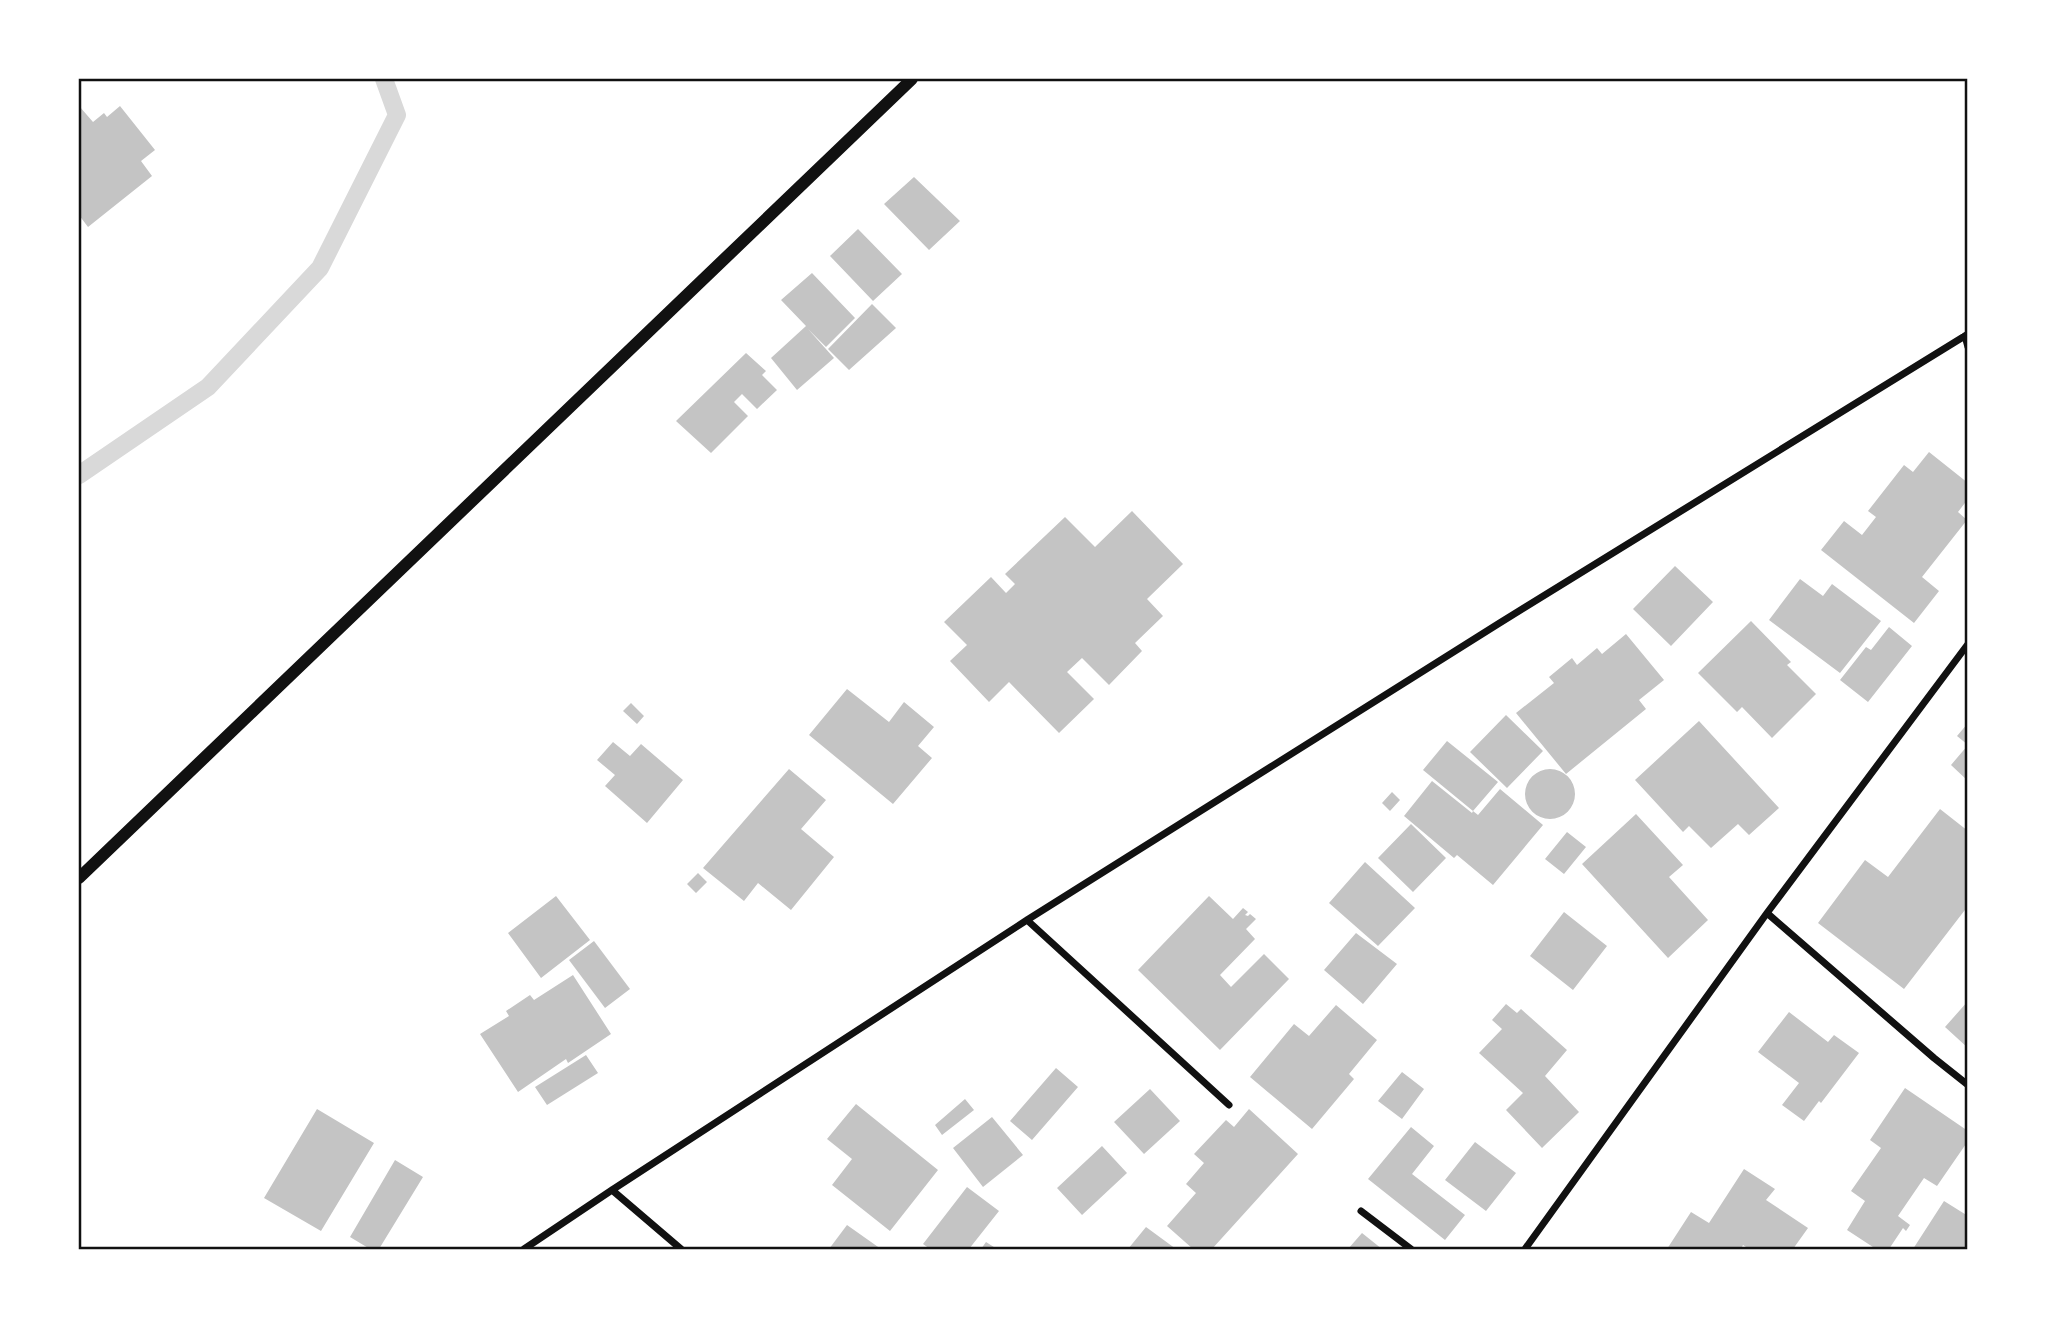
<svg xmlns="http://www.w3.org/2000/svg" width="2047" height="1328" font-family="Rubik,sans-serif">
	<rect width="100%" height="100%" fill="#fff"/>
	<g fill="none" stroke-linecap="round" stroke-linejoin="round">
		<path stroke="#d9d9d9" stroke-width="18" d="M79 475 208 387 320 268 397 115 384 79"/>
	</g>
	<path fill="#c4c4c4" d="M120 106 155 150 141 161 152 176 88 227 79 215V108L80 107 93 122 104 113 107 117Z
		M914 177 960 221 929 250 884 204Z
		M858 229 902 274 873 301 830 256Z
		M812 273 855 318 826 347 808 329 834 358 797 390 771 358 806 326 781 300Z
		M872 304 896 328 849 370 828 349Z
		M746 353 766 371 762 375 777 390 757 409 742 394 734 402 748 416 711 453 676 421Z
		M1929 452 1968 483V499L1958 512 1967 520 1922 577 1939 591 1914 623 1821 550 1844 521 1862 535 1876 517 1868 511 1904 465 1913 472Z
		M1132 511 1183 564 1147 599 1163 616 1135 643 1142 651 1109 685 1082 658 1067 672 1094 699 1059 733 1009 682 989 702 950 661 967 645 944 622 991 577 1006 593 1015 584 1005 574 1065 517 1095 547Z
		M1675 566 1713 602 1671 646 1633 609Z
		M1800 579 1823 596 1832 584 1881 621 1840 673 1769 620Z
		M1751 621 1791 662 1787 665 1816 694 1772 738 1742 707 1737 712 1698 673Z
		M1889 627 1912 646 1868 702 1840 680 1866 647 1871 650Z
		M1626 634 1664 680 1639 700 1646 709 1566 774 1516 713 1554 683 1549 677 1572 658 1577 665 1597 648 1602 654Z
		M847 689 889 722 904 702 934 727 918 746 932 758 893 804 809 735Z
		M631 703 644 716 637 724 623 711Z
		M1506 715 1543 751 1507 788 1470 752Z
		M1699 721 1779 808 1749 835 1738 824 1711 848 1689 826 1683 832 1635 780Z
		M1968 723V745L1957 736Z
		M1447 741 1498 782 1473 811 1423 770Z
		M613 742 630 756 641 744 683 780 647 823 605 786 615 775 597 760Z
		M1968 745V781L1951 765Z
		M789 769 826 800 801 829 834 857 791 910 758 883 744 901 703 868Z
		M1525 794a25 25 0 1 1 50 0a25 25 0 1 1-50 0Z
		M1432 781 1472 813 1473 811 1478 815 1500 789 1543 825 1493 885 1457 855 1454 858 1404 816Z
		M1392 792 1400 800 1390 811 1382 803Z
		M1940 809 1968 831V906L1904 989 1818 923 1865 860 1888 877Z
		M1636 814 1683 865 1669 877 1708 920 1668 958 1582 864Z
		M1411 824 1446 858 1413 892 1378 858Z
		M1567 832 1586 847 1564 874 1545 859Z
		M1365 862 1415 908 1378 946 1329 903Z
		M698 873 707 882 696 893 687 884Z
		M556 896 590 940 541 978 508 933Z
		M1209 896 1233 919 1243 908 1248 912 1245 915 1248 916 1250 914 1256 919 1246 929 1255 939 1220 975 1231 987 1264 954 1289 979 1220 1050 1138 970Z
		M1564 912 1607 946 1573 990 1530 956Z
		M1356 933 1397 964 1363 1004 1324 970Z
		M594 941 630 989 605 1008 569 960Z
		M573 975 611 1034 568 1063 566 1059 518 1092 480 1034 509 1016 506 1011 530 995 534 1000Z
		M1968 1001V1048L1945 1027Z
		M1506 1004 1517 1013 1521 1009 1567 1050 1545 1076 1579 1112 1542 1148 1506 1110 1523 1093 1479 1053 1502 1029 1492 1020Z
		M1336 1005 1377 1040 1349 1074 1354 1079 1312 1129 1250 1077 1294 1024 1309 1036Z
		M1789 1012 1828 1042 1834 1035 1859 1053 1821 1103 1819 1101 1804 1121 1782 1105 1799 1083 1758 1052Z
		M586 1055 598 1073 547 1105 535 1087Z
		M1056 1068 1078 1087 1032 1140 1010 1121Z
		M1402 1072 1424 1089 1402 1119 1378 1101Z
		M1905 1088 1968 1131V1141L1937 1186 1924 1178 1898 1216 1910 1225 1906 1231 1903 1228 1889 1249H1876L1847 1230 1865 1201 1851 1191 1881 1148 1870 1140Z
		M1150 1089 1180 1121 1144 1154 1114 1122Z
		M965 1099 974 1110 942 1135 935 1125Z
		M856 1104 938 1170 890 1231 832 1185 852 1159 827 1139Z
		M317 1109 374 1143 321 1231 264 1198Z
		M1249 1109 1298 1154 1212 1249H1193L1167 1226 1196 1193 1186 1184 1204 1163 1194 1154 1226 1120 1234 1127Z
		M992 1117 1023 1155 983 1187 953 1148Z
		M1411 1127 1434 1146 1412 1174 1465 1215 1445 1240 1368 1179Z
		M1475 1142 1516 1173 1486 1211 1445 1180Z
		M1102 1146 1127 1173 1082 1215 1057 1188Z
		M395 1160 423 1177 379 1249H370L350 1237Z
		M1744 1169 1775 1189 1766 1200 1808 1228 1793 1249H1749L1743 1245 1741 1249H1667L1691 1212 1709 1223Z
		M967 1187 999 1211 969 1249H930L923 1244Z
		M1944 1201 1968 1216V1249H1913Z
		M847 1225 881 1249H829Z
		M1146 1227 1176 1249H1128Z
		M1362 1233 1382 1249H1348Z
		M986 1242 997 1249H981Z"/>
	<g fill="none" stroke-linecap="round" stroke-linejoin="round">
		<path stroke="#111" stroke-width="7" d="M1965 336 1968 347
			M1767 913 1934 1058 1968 1085
			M1027 920 1229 1105
			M612 1190 681 1249
			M1361 1211 1411 1249
			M524 1249 612 1190 1027 920 1498 624 1968 334
			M1525 1249 1767 913 1968 644"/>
		<path stroke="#111" stroke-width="12" d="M79 878 912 79"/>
	</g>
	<rect width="2047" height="1328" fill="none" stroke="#ffffff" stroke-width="161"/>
	<rect x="80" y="80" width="1886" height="1168" fill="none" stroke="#111" stroke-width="2.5"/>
</svg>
